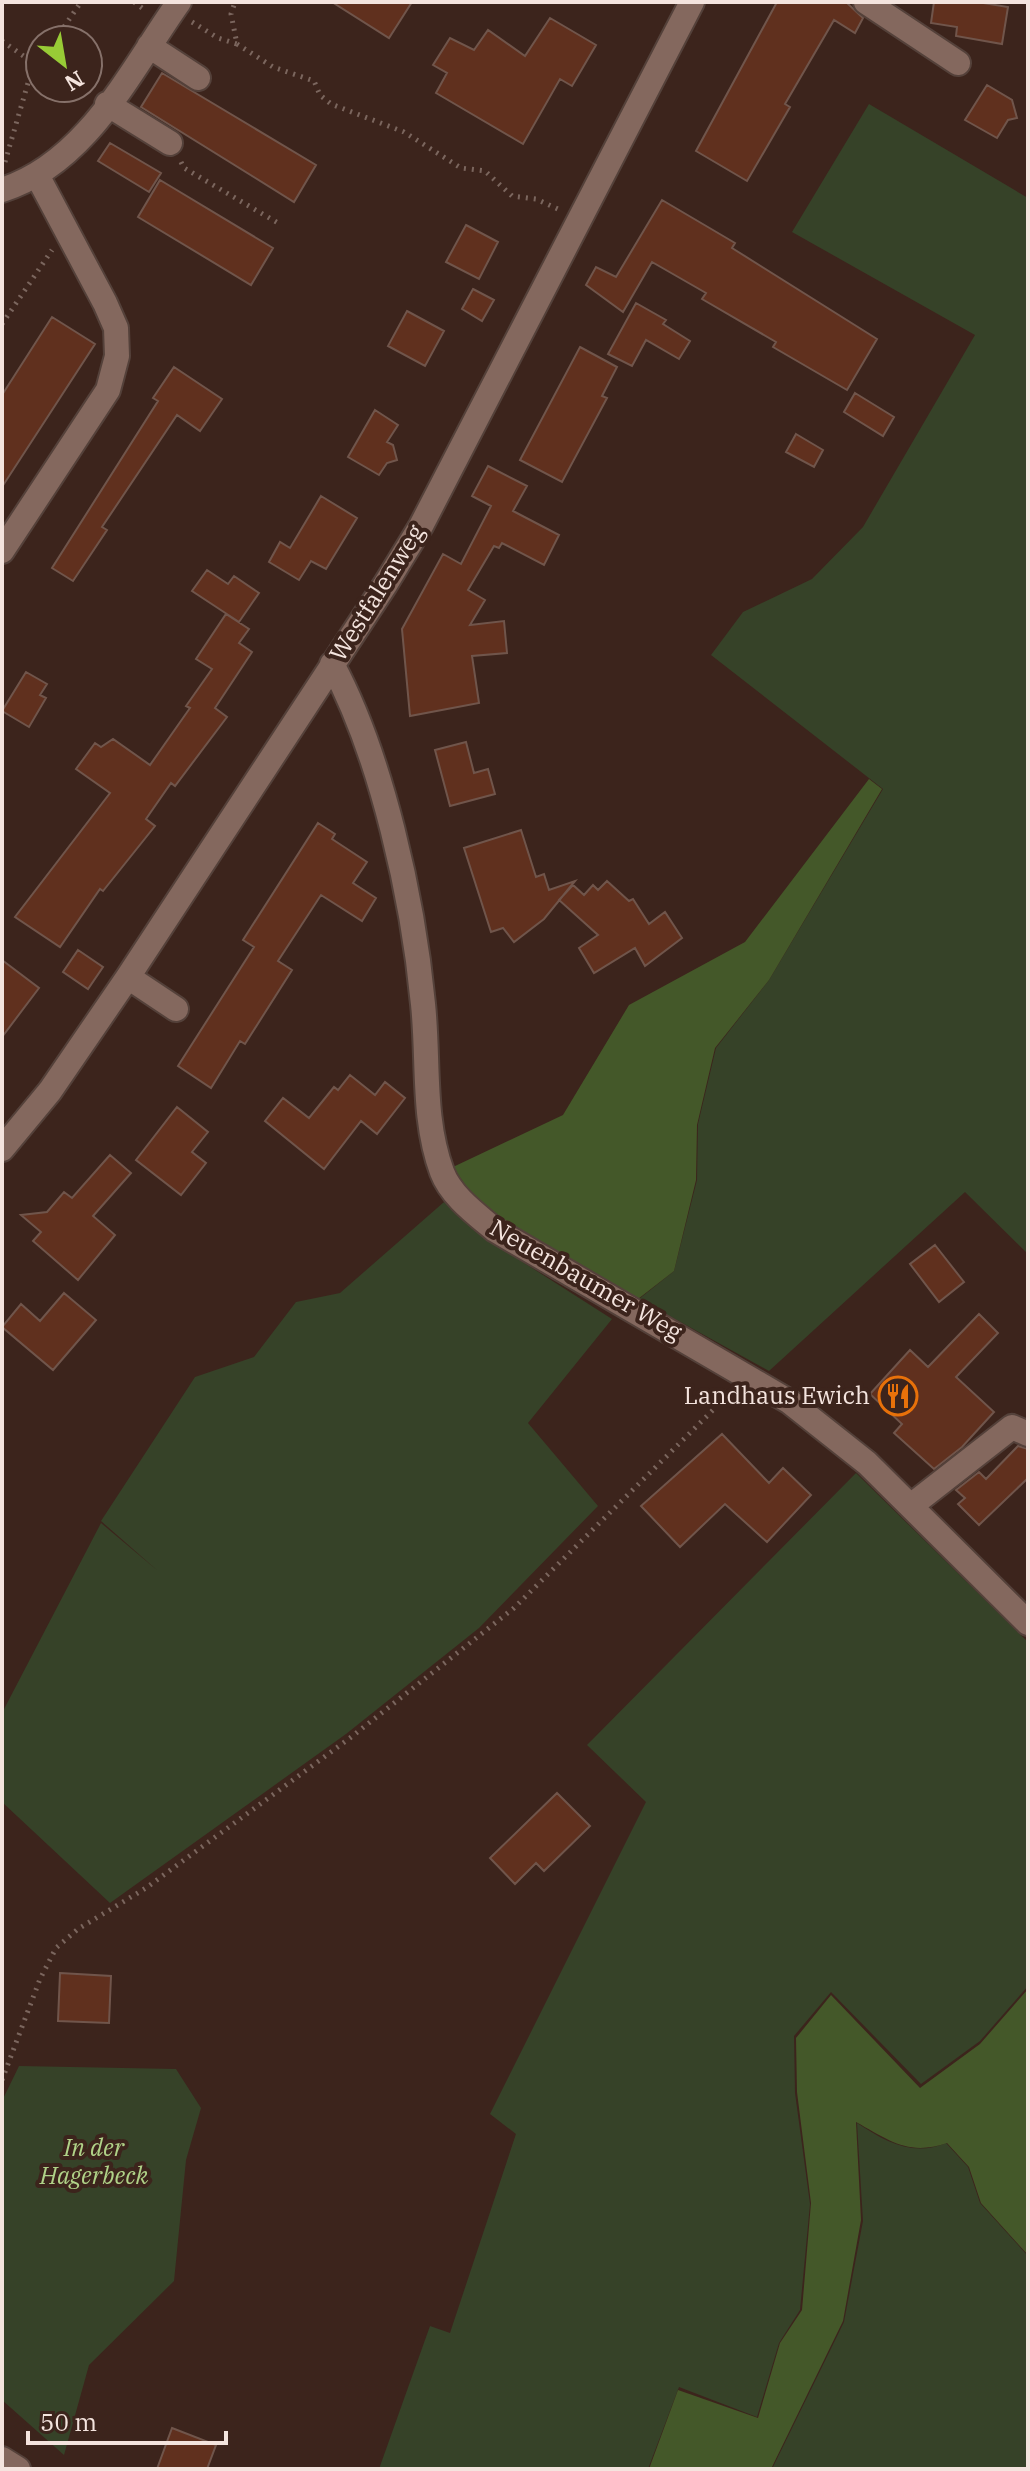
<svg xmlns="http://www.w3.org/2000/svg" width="1030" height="2471" font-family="'IBM Plex Serif',serif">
	<rect width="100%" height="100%" fill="#3c241c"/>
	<path fill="#364228" d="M869 104 1028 198V1254L965 1192 769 1371 639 1299 674 1271 697 1180 698 1124 716 1048 769 980 883 789 711 655 743 612 812 579 863 527 975 335 792 232Z
		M444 1202 482 1236 612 1319 528 1423 598 1506 479 1628 346 1734 110 1903 2 1802V1713L101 1523 158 1571 101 1521 195 1377 254 1357 296 1302 340 1293Z
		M856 1473 1028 1642V1986L980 2041 921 2084 831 1992 794 2036 795 2093 810 2204 800 2310 779 2343 757 2417 679 2387 648 2469H379L430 2326 450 2333 516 2134 490 2114 646 1802 587 1745Z
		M19 2066 176 2069 201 2108 186 2160 174 2281 89 2365 64 2455 2 2400V2101Z
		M857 2123C886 2142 913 2157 946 2143L968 2167 980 2203 1028 2256V2469H772L844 2322 863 2221Z"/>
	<path fill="#445829" d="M869 779 882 789 769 980 715 1048 697 1125 696 1180 674 1271 638 1299 503 1225 474 1198 453 1167 563 1115 629 1005 745 942Z
		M1028 1989V2255L981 2203 969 2167 947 2143C909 2156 890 2141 856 2122L861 2220 843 2321 771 2469H649L678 2390 758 2418 780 2343 802 2310 811 2203 797 2092 796 2038 831 1995 920 2088 980 2044Z"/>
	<path fill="#60301e" stroke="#70554b" stroke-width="2" d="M332 2H412L389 38Z
		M777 2H846L863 18 855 33 834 20 785 104 790 107 747 181 696 151Z
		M934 2H977L1008 7 1002 44 956 36 957 27 931 23Z
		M550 18 596 45 572 86 560 79 523 144 436 93 447 73 433 65 450 38 474 50 488 30 525 56Z
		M162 73 316 165 294 202 141 107Z
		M987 85 1012 100 1017 118 1008 120 997 138 965 120Z
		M110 143 161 173 149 192 98 161Z
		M160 180 273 248 251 285 138 217Z
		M662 200 735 243 732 248 877 339 847 390 773 347 776 342 702 299 706 293 652 262 623 312 586 285 596 267 616 277Z
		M466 225 498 242 479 279 446 262Z
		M473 289 494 300 482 321 462 309Z
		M636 303 666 320 663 324 690 341 679 359 646 340 632 366 608 354Z
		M407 311 444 331 425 366 388 346Z
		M52 317 95 344 2 487V395Z
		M580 347 617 367 602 396 607 398 562 482 520 460Z
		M174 367 222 399 200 431 177 415 102 527 107 530 73 581 52 568 158 401 153 398Z
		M855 393 894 417 883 436 844 412Z
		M375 410 398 425 387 442 393 445 397 460 387 463 379 475 348 457Z
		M796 434 823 450 814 467 786 452Z
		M488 466 527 486 513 511 559 535 544 565 502 543 499 548 494 546 468 590 485 600 470 625 504 621 507 653 472 656 479 703 410 716 402 629 443 554 461 564 491 506 472 496Z
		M321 496 357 518 326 569 311 561 299 580 269 562 280 542 290 548Z
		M207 570 228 584 234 576 259 593 239 622 192 591Z
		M226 614 249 629 239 643 252 652 215 708 227 717 175 786 171 783 146 819 155 826 103 891 100 889 60 947 15 917 110 793 76 769 95 743 101 747 113 739 150 765 190 708 186 706 212 669 196 659Z
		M26 672 47 684 40 695 46 698 29 727 2 711Z
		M466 742 474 773 488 769 495 794 450 806 435 750Z
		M318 823 335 834 332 839 367 862 353 883 376 898 362 921 321 895 278 961 292 970 245 1044 240 1041 211 1088 178 1066 254 947 243 940Z
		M521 830 536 877 544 874 549 890 575 881 544 919 514 942 503 928 491 932 464 848Z
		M607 881 629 901 633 899 649 924 665 912 682 938 645 966 635 948 594 973 579 948 598 935 559 900 573 885 584 895 593 885 598 890Z
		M78 950 103 967 88 989 63 972Z
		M2 960 39 988 2 1037Z
		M350 1075 375 1095 385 1082 405 1098 377 1134 361 1121 324 1169 265 1121 283 1098 309 1118 334 1087 338 1090Z
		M177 1107 208 1132 192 1152 206 1163 181 1195 136 1160Z
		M110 1155 131 1173 93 1216 115 1235 78 1280 33 1241 41 1232 21 1215 47 1212 64 1192 72 1198Z
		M935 1245 964 1282 939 1302 910 1264Z
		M64 1293 96 1320 53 1370 2 1327 21 1304 40 1321Z
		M979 1314 998 1333 956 1377 994 1412 962 1447 934 1469 894 1433 902 1424 870 1394 910 1350 928 1367Z
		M722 1434 769 1483 783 1468 811 1495 767 1542 725 1504 680 1547 641 1506Z
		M1018 1446 1028 1449V1478L979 1525 958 1504 965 1498 956 1490 979 1472 986 1479Z
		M557 1793 590 1826 544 1871 536 1863 515 1884 490 1858Z
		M60 1973 111 1976 109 2023 58 2021Z
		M172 2428 216 2445 207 2469H157Z"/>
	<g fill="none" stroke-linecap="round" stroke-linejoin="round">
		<defs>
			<path id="minor" d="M866 2 958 63
				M149 46 198 78
				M107 104 170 143
				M2 190C87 163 130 71 179 2
				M2 551 108 390 117 356 116 328 105 303 38 177
				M332 664C382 757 413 899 423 1004 429 1061 422 1118 442 1172 451 1196 476 1214 495 1230L790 1402 867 1463 1028 1623
				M128 977 176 1009
				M2 1149 50 1091 128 977 385 585 421 526 692 2
				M912 1505 1012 1427 1028 1434
				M2 2459 18 2469"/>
		</defs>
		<use href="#minor" stroke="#54413a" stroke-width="28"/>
		<path stroke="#7b665e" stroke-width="5" stroke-dasharray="2 6" stroke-linecap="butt" d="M134 2 146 11
			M192 22 218 38 237 44 231 14 235 2
			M55 40 81 2
			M2 41 38 66
			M237 44 273 67 314 81 320 95 331 104 404 132 461 168 485 171 512 196 536 199 560 210
			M5 162 28 83 40 63
			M181 162 184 168 278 223
			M2 324 52 250
			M2 2080 40 1979 56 1948 78 1929 146 1888 350 1738 514 1608 714 1409 727 1391"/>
		<use href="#minor" stroke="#84685e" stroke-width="24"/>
	</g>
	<defs>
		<symbol id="restaurant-ring" viewBox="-11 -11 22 22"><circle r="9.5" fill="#3c241c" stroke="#e8710a" stroke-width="1.5"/><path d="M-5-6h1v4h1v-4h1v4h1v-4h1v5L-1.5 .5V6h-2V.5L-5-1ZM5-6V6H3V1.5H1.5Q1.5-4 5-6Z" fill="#e8710a"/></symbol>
	</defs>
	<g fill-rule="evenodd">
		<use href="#restaurant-ring" x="876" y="1374" width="44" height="44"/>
	</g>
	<g text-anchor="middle" stroke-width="8" stroke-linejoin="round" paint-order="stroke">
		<g font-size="24" fill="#f4e4de" stroke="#3c241c">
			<text transform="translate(377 593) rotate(-58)" y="8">Westfalenweg</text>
			<text transform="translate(586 1280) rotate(30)" y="8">Neuenbaumer Weg</text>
		</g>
		<g font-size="24" fill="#f4e4de" stroke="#3c241c" text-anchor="end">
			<text x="870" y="1404">Landhaus Ewich</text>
		</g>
		<g font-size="24" font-style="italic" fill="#b0d288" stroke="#3c241c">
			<text x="94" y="2156">In der<tspan x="94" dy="28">Hagerbeck</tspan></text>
		</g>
	</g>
	<rect width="1030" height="2471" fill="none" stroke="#f4e4de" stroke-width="8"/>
	<g transform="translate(64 64) rotate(149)"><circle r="38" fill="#3c241c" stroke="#86716a" stroke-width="2"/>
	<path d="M0-6L14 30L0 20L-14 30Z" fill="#98cb36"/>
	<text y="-12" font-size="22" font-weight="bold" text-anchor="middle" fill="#f4e4de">N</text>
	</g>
	<path d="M28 2431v12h198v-12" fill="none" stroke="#f4e4de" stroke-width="4"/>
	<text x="40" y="2431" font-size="24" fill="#f4e4de" stroke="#3c241c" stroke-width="6" paint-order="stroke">50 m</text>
</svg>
